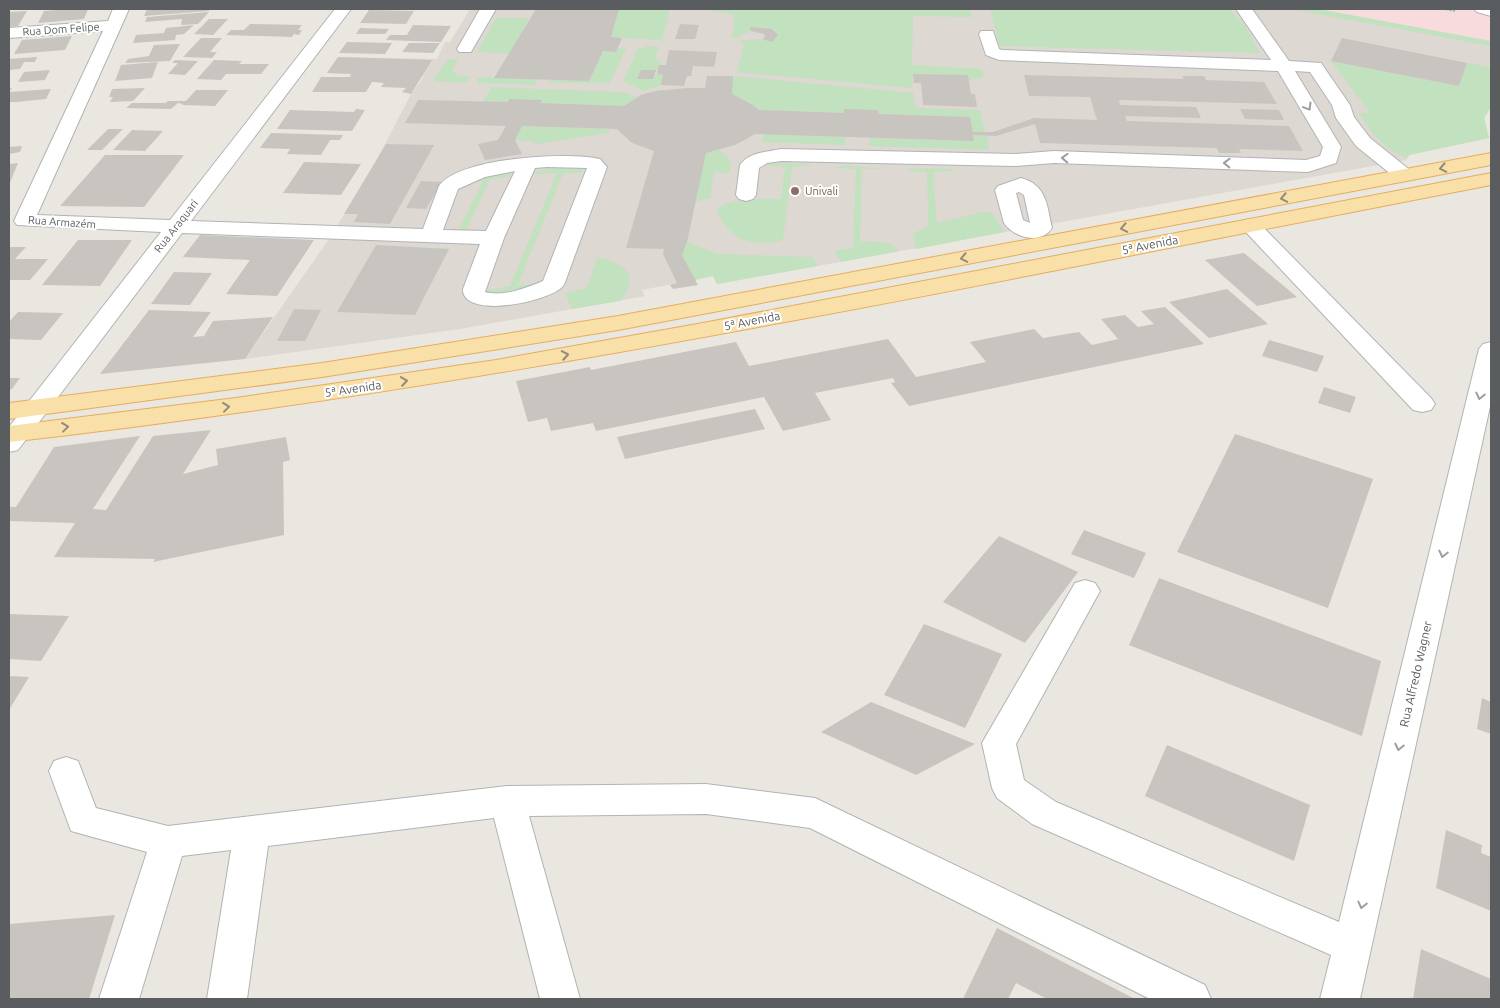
<svg xmlns="http://www.w3.org/2000/svg" width="1500" height="1008" font-family="Ubuntu,sans-serif">
	<rect width="100%" height="100%" fill="#eae7e0"/>
	<path fill="#ddd8d1" d="M470 9H1318L1491 41V107L1484 118 1489 138 1409 155 1406 160 717 284 713 276 642 290 645 296 460 329 245 359 329 239 372 169 411 94 424 76 327 73 338 57 437 59 445 42H450Z"/>
	<path fill="#f8dbdd" d="M1318 9H1491V41Z"/>
	<path fill="#c2e1be" d="M619 9H667L669 14 662 40 611 37Z
		M702 9H970L972 17 913 16 912 65 982 69 984 77 969 80 968 75 914 74 912 88 737 72 744 46 739 41 762 39 772 42 778 35 772 29 750 27 751 31 735 38 732 36 735 15Z
		M990 9H1228L1243 22 1260 53 999 46Z
		M1290 9H1318L1491 41V46Z
		M496 18H529L510 54 477 52Z
		M646 46 659 47 655 59 661 60 658 70H641L637 79H653L655 74 663 75 661 85 643 91 623 81 638 48H645Z
		M618 48H626L610 83H549L550 80 589 81 603 51 616 52Z
		M448 59 458 60 452 71 459 76H469L468 81 465 83 434 81V78Z
		M1331 61 1459 86 1467 63 1491 67V107L1484 118 1489 138 1409 155 1407 158C1381 147 1374 135 1358 113H1370Z
		M733 76 913 93 916 108 980 110 985 132H973L970 117 759 110 753 105 732 94Z
		M481 77 537 79 534 85 478 83 477 79Z
		M491 87 622 92 637 97 624 106 540 103 541 100 509 99 508 102H483Z
		M522 126 610 129 609 133 536 144 532 141 515 140Z
		M764 134 845 137 846 145 762 142Z
		M973 135 987 136 989 150 869 146 870 138 973 141Z
		M720 150 731 161 730 173 714 172 710 198 695 202 706 153Z
		M771 163 807 164 810 166 792 167 783 240C752 248 729 241 717 210 726 197 766 199 781 199L785 167 766 165Z
		M843 165 882 169H862L860 241 889 243 900 251 841 262 835 253 836 250 853 248 856 169 836 168Z
		M558 168 581 169 585 171 581 173H563L518 285 540 284 536 287 484 294 488 290 510 286 557 173 537 174 533 172Z
		M908 168 951 169 955 171 933 172 937 223 982 212H992L1004 232 916 249 913 234 928 226 927 172 910 171Z
		M504 173 512 174 510 176 490 179 465 233H457L483 181 466 183 468 180Z
		M687 242 719 254 812 257 818 266 717 284 713 276 695 280 682 255Z
		M597 257C624 264 642 273 620 301L572 309 565 293 587 288Z"/>
	<path fill="#c8c4bf" d="M72 9H88L84 19 38 23 44 11Z
		M147 9H209V11L144 16Z
		M536 9H619L611 37 622 38 616 52 603 51 589 81 494 78Z
		M369 10 414 11 406 24 360 23Z
		M27 11 18 26 9 27V12Z
		M209 12 198 24 181 25 182 19 145 22 147 17Z
		M209 19H228L213 35 194 34Z
		M250 24 302 25 298 30H302L299 35 294 34 292 37 226 35 231 30H244Z
		M680 24 699 25 695 39H675Z
		M194 25 184 34 176 35 175 40 133 43 136 35 164 33 166 28Z
		M413 25 451 26 441 42 386 40 390 35H407Z
		M750 27 772 29 778 35 772 42 762 39 765 37 764 34 751 31Z
		M360 28 389 29 385 34H356Z
		M72 36 65 50 14 54 22 40Z
		M201 38H222L210 52H217L212 58 183 57Z
		M1342 38 1467 63 1459 86 1331 61Z
		M347 42 392 43 385 54 339 53Z
		M409 43H440L433 53 402 52Z
		M180 44 170 61 125 63 128 59 149 56 154 45Z
		M669 50 717 52 714 67 693 66 691 76H687L684 86 661 85 663 75 657 74 658 70 659 65H666Z
		M37 57 35 62H24L20 69 9 70V59Z
		M338 57 432 60 411 94 402 92 406 88 381 87 384 83 372 82 366 92H312L321 77H350L351 74 327 73Z
		M175 60 198 61 185 75 168 74 178 63H172Z
		M214 60 242 61 239 64H269L261 74H226L221 80 197 79Z
		M158 62 152 78 115 81 121 65Z
		M50 70 45 80 18 82 24 72Z
		M641 70H656L653 79H637Z
		M913 74 968 75 971 94H975L977 107 923 105 921 83H914Z
		M1024 75 1184 79 1182 76H1204L1206 80 1264 82 1277 104 1119 100 1120 105 1196 107 1201 118 1125 116 1127 121 1289 126 1303 151 1239 149 1241 153H1219L1217 148 1040 143 1035 124 996 136 973 135 974 141 755 134 735 145 706 153 687 242 682 255 698 285 673 289 670 285 677 283 663 254 664 249 626 248 654 151 632 143 617 129 522 126 515 140 522 154 485 160 478 144 498 140 506 126 405 123 418 100 508 102 509 99 542 100 540 103 624 106 641 95 655 91 687 88H705L707 76H733L732 94 753 105 759 110 844 113V109L878 110 879 114 970 117 973 132H993L1034 118 1097 120 1090 97 1029 96Z
		M9 88H12L9 92 51 89 46 99 16 102H9Z
		M145 88 133 101 110 102 113 97H109L112 89Z
		M196 90H228L215 106 182 105 183 104 178 103 171 109 126 108 132 103H166L168 101H186Z
		M356 109 365 110 352 131 277 129 290 110 354 112Z
		M1240 109 1279 110 1284 120 1245 119Z
		M108 129H123L102 150H87Z
		M132 130 163 131 145 151 113 150Z
		M271 133 343 135 340 140H330L321 155 287 154 290 149 260 148Z
		M386 144 434 145 390 224 354 222 358 214H344Z
		M22 146 20 152 9 154V147Z
		M105 155H184L144 207 60 206Z
		M304 162 361 164 341 195 283 193Z
		M18 163 9 185V164Z
		M421 181 442 182 426 209 406 208Z
		M200 235 314 240 277 296 226 294 250 260 183 257Z
		M78 240H132L100 286 42 285Z
		M376 245 449 249 415 315 337 312Z
		M9 247H26L15 259H48L30 280H9Z
		M1244 253 1297 297 1257 306 1205 260Z
		M174 272 212 273 190 305 151 304Z
		M1227 289 1268 324 1209 338 1169 302Z
		M1165 307 1204 344 909 406 891 383 895 382 893 378 815 393 831 420 783 431 764 397 596 431 593 423 551 431 547 418 528 422 516 381 590 367 591 370 736 342 749 366 888 339 916 377 986 362 970 342 1034 329 1043 338 1079 332 1092 345 1118 339 1101 319 1125 315 1138 327 1154 324 1141 311Z
		M294 309 321 310 305 341H277Z
		M149 310 211 312 193 337 204 336 213 321 273 317 245 359 100 374Z
		M18 312 63 313 41 340 9 339V322Z
		M1269 340 1324 356 1317 372 1262 356Z
		M9 378H20L12 389 9 390Z
		M1324 387 1356 397 1350 413 1318 403Z
		M755 409 765 429 625 459 617 437Z
		M211 430 183 474 218 465 216 449 286 437 290 460 283 462 284 535 153 562 155 559 54 557 75 523 9 521V507H16L54 447 140 436 93 509 106 510 153 436Z
		M1235 434 1373 479 1328 608 1177 552Z
		M1084 530 1146 553 1134 578 1071 554Z
		M999 536 1078 572 1025 643 943 602Z
		M1159 578 1381 661 1362 736 1129 645Z
		M9 614 69 616 41 661 9 659Z
		M924 624 1002 654 965 728 884 695Z
		M11 676 29 677 9 710V679Z
		M1482 698 1491 702V734L1477 729Z
		M871 702 975 744 916 775 821 732Z
		M1167 745 1310 805 1294 861 1145 796Z
		M1446 830 1482 845 1481 853 1491 857V911L1436 888Z
		M115 915 89 999H9V924Z
		M997 928 1135 999H1047L1016 983 1008 999H963Z
		M1421 949 1491 979V999H1413Z"/>
	<g fill="none" stroke-linecap="round" stroke-linejoin="round">
		<defs>
			<path id="minor" d="M113 9H129L37 215 170 220 335 9H351L191 221 423 229 439 186C458 158 568 151 600 159L607 167 564 285C552 302 462 320 463 289L480 244 182 233 18 450 9 452V427L161 232 17 225 14 221 103 31 9 38V28L108 21ZM547 167 587 168 543 281C526 288 504 297 485 292L504 238 535 168ZM515 171 486 231 443 230 458 189 485 177Z
				M480 9H496L471 52H459L457 49Z
				M1236 9H1252L1289 61 1321 63 1350 105 1354 117 1370 138 1411 171 1414 175 1411 179 1404 181 1397 179 1356 146 1336 118 1332 105 1310 72 1295 71 1341 147 1336 163 1308 172 1054 163 1015 166 781 161 767 163 759 168 756 195 753 199 746 201 739 199 736 195 740 165C749 152 767 152 781 149L1015 154 1054 151 1306 160 1320 156 1323 147 1278 71 999 60 986 55 979 34 981 31H993L999 49 1002 50 1271 60Z
				M1474 9H1491V16L1477 12Z
				M1021 178C1047 185 1047 206 1052 228 1041 245 1014 238 1004 223L995 190 998 186ZM1019 192 1024 195 1030 223 1023 220 1016 193Z
				M1250 219 1257 221 1431 398 1435 404 1431 410 1422 412 1413 410 1243 229 1240 225 1243 221Z
				M1491 342V402L1360 999H1320L1331 955 1032 824 997 798 992 788 982 743 1075 583 1085 580 1095 583 1100 591 1016 744 1024 780 1056 802 1339 922 1479 349 1483 344Z
				M66 757 78 761 96 808 168 826 507 786 706 784 815 798 1205 985 1211 999H1150L810 828 706 814 529 816 580 999H540L494 818 268 846 247 999H207L231 850 182 856 139 999H99L147 852 71 831 49 771 54 761Z"/>
			<path id="major" d="M1491 153V165L618 330 322 377 9 419V403L322 363 618 316Z
				M1491 173V185C999 280 507 386 9 442V426L236 398 496 360 703 323Z"/>
		</defs>
		<use href="#minor" stroke="#b1b3b7" stroke-width="2"/>
		<use href="#major" stroke="#e5ad5e" stroke-width="2"/>
		<path stroke="#99c39f" stroke-width="2" stroke-dasharray="3 1" stroke-linecap="butt" d="M1445 9 1455 11"/>
		<use href="#minor" fill="#fff" fill-rule="evenodd"/>
		<use href="#major" fill="#f8e0a8" fill-rule="evenodd"/>
	</g>
	<defs><path id="oneway-chevron" d="M-2-3.5L2.5 0L-2 3.5" fill="none" stroke-width="1.6" stroke-linecap="round" stroke-linejoin="round" transform="scale(1.25)"/></defs>
	<g stroke="#9b9ea0">
		<use href="#oneway-chevron" transform="translate(1308 107) rotate(59)"/>
		<use href="#oneway-chevron" transform="translate(1065 158) rotate(-178)"/>
		<use href="#oneway-chevron" transform="translate(1227 163) rotate(-178)"/>
		<use href="#oneway-chevron" transform="translate(1480 396) rotate(103)"/>
		<use href="#oneway-chevron" transform="translate(1443 554) rotate(103)"/>
		<use href="#oneway-chevron" transform="translate(1399 747) rotate(103)"/>
		<use href="#oneway-chevron" transform="translate(1362 905) rotate(103)"/>
	</g>
	<g stroke="#918b79">
		<use href="#oneway-chevron" transform="translate(1443 168) rotate(169)"/>
		<use href="#oneway-chevron" transform="translate(1284 198) rotate(169)"/>
		<use href="#oneway-chevron" transform="translate(1124 228) rotate(169)"/>
		<use href="#oneway-chevron" transform="translate(964 258) rotate(169)"/>
		<use href="#oneway-chevron" transform="translate(565 355) rotate(-10)"/>
		<use href="#oneway-chevron" transform="translate(404 381) rotate(-9)"/>
		<use href="#oneway-chevron" transform="translate(226 407) rotate(-7)"/>
		<use href="#oneway-chevron" transform="translate(65 427) rotate(-7)"/>
	</g>
	<circle fill="#8d6e63" stroke="#fff" stroke-width="2" cx="795" cy="191" r="5"/>
	<g text-anchor="middle" stroke-width="4" stroke-linejoin="round" paint-order="stroke">
		<g font-size="11" fill="#595d60" stroke="#fff">
			<text transform="translate(61 29) rotate(-4)" y="4">Rua Dom Felipe</text>
			<text transform="translate(62 222) rotate(4)" y="4">Rua Armazém</text>
			<text transform="translate(176 226) rotate(-52)" y="4">Rua Araquari</text>
		</g>
		<g font-size="11" fill="#785e54" stroke="#fff" text-anchor="start">
			<text x="805" y="195">Univali</text>
		</g>
		<g font-size="12" fill="#595d60" stroke="#fff">
			<text transform="translate(1150 245) rotate(-11)" y="4">5ª Avenida</text>
			<text transform="translate(752 321) rotate(-11)" y="4">5ª Avenida</text>
			<text transform="translate(353 389) rotate(-8)" y="4">5ª Avenida</text>
			<text transform="translate(1416 674) rotate(-77)" y="4">Rua Alfredo Wagner</text>
		</g>
	</g>
	<rect width="1500" height="1008" fill="none" stroke="#595d60" stroke-width="20"/>
</svg>
